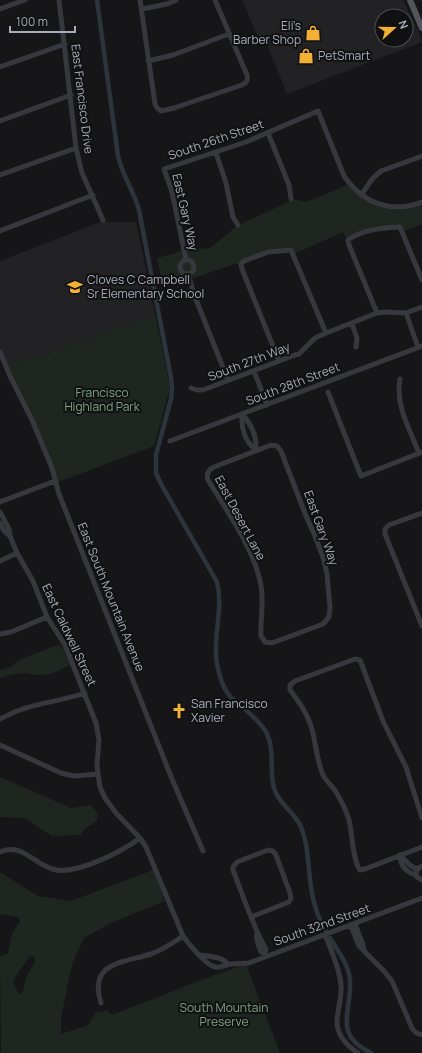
<svg xmlns="http://www.w3.org/2000/svg" width="422" height="1053" font-family="Manrope,sans-serif">
	<rect width="100%" height="100%" fill="#161618"/>
	<path fill="#222225" fill-rule="evenodd" d="M242 0H403L416 26 422 42 287 94 263 35 258 37ZM382 16H406V40H382Z
		M100 222H136L155 314 33 359 5 364 0 352V261Z"/>
	<path fill="#1e261f" fill-rule="evenodd" d="M349 184 361 195 389 207 422 202V224L402 232 400 227 377 229 348 240 343 232 294 254 291 250 268 252 241 264H235L185 281 163 287 157 258 173 254 180 251 210 248 238 225 282 205 291 199 307 202Z
		M155 314 169 382V391L154 446 56 483 52 468 5 364 33 359Z
		M60 644 65 653 70 665 51 674 34 675 26 673 13 674 0 678V670L12 666 19 660Z
		M0 777 71 808 90 805C97 810 98 813 97 821L83 830 81 835 52 836 24 818 0 817Z
		M153 870 165 901 113 922 84 938 72 964 61 1018V1034L89 1025 96 1011 103 1012 106 1010 112 1015 199 981 246 964 280 1053H1L0 956 5 955 8 953 12 934 20 921 18 917 0 914V872L38 896 71 901ZM33 956 35 957V961L26 978 23 992 19 994 13 982C17 972 24 966 29 957Z"/>
	<g fill="none" stroke-linecap="round" stroke-linejoin="round">
		<path stroke="#2c353c" stroke-width="4.5" d="M97 0 118 156C122 175 134 191 139 210L171 378 172 388 171 399 156 455V473L161 484 217 582C224 610 212 637 217 664 219 674 222 687 229 695 231 698 235 701 238 703 248 712 261 722 267 734 275 750 269 771 274 788 278 803 294 812 300 825 312 851 306 882 316 909 318 917 322 924 326 931
			M330 938C337 950 349 965 350 980 352 1012 332 1034 371 1053"/>
		<path stroke="#37383d" stroke-width="5" d="M59 0 76 148 82 173 103 220
			M140 0 155 104 157 108 161 111 174 108 242 85C247 82 248 81 247 75L215 0
			M0 9 25 0
			M142 9 167 4 176 0
			M148 61 173 55 229 34
			M0 67 65 44
			M0 121 71 95
			M268 133 289 185 291 199
			M216 153 226 183 233 217 238 225
			M0 175 76 148
			M361 195 373 178 381 171 422 156
			M0 231 93 195
			M186 260 172 192 164 169 246 142 318 111 344 176C363 203 390 214 422 202
			M180 267a7 7 0 1 1 14 0a7 7 0 1 1-14 0Z
			M188 274 195 297 228 380
			M377 313 349 245 348 240C363 229 383 228 400 227L422 280
			M406 313 418 347
			M352 324 357 338 356 347
			M0 352 10 376 32 420 52 468 59 494 172 779 203 851
			M279 361 242 269 241 264 244 261 268 252 291 250 326 333
			M254 371 267 405
			M400 379C395 405 410 430 419 453
			M191 388 197 390H203L295 355 299 354 315 338 326 333 377 313 385 312 406 313 422 307
			M328 392 361 476 422 452
			M242 414C241 428 245 442 256 450
			M242 414C252 425 257 436 256 450
			M170 441 422 346
			M271 445 277 446 281 451 306 516 315 536 323 557 327 574 330 608 329 617 323 624 272 643 265 642 261 636C260 618 265 599 260 581 252 546 227 511 208 480 206 474 208 470 214 467Z
			M0 502 55 481
			M0 512 9 529 10 536 17 553 33 581 47 617 65 645 96 723 99 740 97 764 98 774 100 787 105 798 116 813 140 838 146 847 183 936C189 944 205 964 215 967 219 968 223 966 227 965 234 963 242 964 249 963L422 898
			M422 513 389 525 385 529V534L422 626
			M0 523 4 531 10 536
			M0 561 17 553
			M0 634 11 632 47 617
			M0 719C28 703 55 703 85 693
			M0 745 61 773 74 776 98 774
			M422 818 406 767 383 721 360 660 355 659 295 681 290 685V690C300 703 309 716 313 733 316 747 317 761 323 775 326 781 332 786 336 792 341 800 346 810 349 820 352 832 353 862 360 870L365 869 422 847
			M0 852C24 842 34 866 56 870 78 874 123 851 140 838
			M400 855C400 866 406 872 416 875
			M400 855C406 860 409 867 417 869
			M422 866C417 868 415 872 417 877L422 880
			M251 917 289 902 291 898 290 893 276 855 273 851 268 850 237 862 233 867V870C240 888 246 906 254 924 257 933 262 941 266 950L264 953
			M355 924 363 945 364 951
			M351 926 359 946 384 971 392 981 412 1028 416 1033 422 1035
			M257 933C255 939 259 946 261 952L264 953 265 955
			M325 935C331 949 340 970 341 985 343 1007 328 1024 346 1043 349 1047 354 1050 358 1053
			M200 955C209 956 222 957 228 964
			M101 1003C88 962 123 963 151 954 162 950 173 943 183 936"/>
		<path stroke="#53555c" stroke-width="6" d="M410 0 422 28"/>
	</g>
	<defs>
		<symbol id="shop-bare" viewBox="-9 -9 18 18"><path d="M-5-2.5h2.3a2.7 3.5 0 0 1 5.4 0H5L5.5 6h-11ZM-1.5-2.5h3a1.5 2.3 0 0 0-3 0Z" fill="#f2b134" stroke="#111113" stroke-width="2.5" paint-order="stroke"/></symbol>
		<symbol id="school-bare" viewBox="-9 -9 18 18"><path d="M0-5L7-2L0 1L-7-2ZM-4 1L0 2.5L4 1V4Q0 6-4 4Z" fill="#f2b134" stroke="#111113" stroke-width="2.5" paint-order="stroke"/></symbol>
		<symbol id="church-bare" viewBox="-9 -9 18 18"><path d="M-1.2-6h2.4v3.5h3.3v2.4h-3.3V6h-2.4V-.1h-3.3v-2.4h3.3Z" fill="#f2b134" stroke="#111113" stroke-width="2.5" paint-order="stroke"/></symbol>
	</defs>
	<g fill-rule="evenodd">
		<use href="#shop-bare" x="302" y="22" width="22" height="22"/>
		<use href="#shop-bare" x="295" y="45" width="22" height="22"/>
		<use href="#school-bare" x="64" y="276" width="22" height="22"/>
		<use href="#church-bare" x="168" y="700" width="22" height="22"/>
	</g>
	<g text-anchor="middle" stroke-width="4" stroke-linejoin="round" paint-order="stroke">
		<g font-size="12" fill="#a8adb8" stroke="#111113" text-anchor="start">
			<text x="301" y="30" text-anchor="end">Eli's<tspan x="301" dy="14">Barber Shop</tspan></text>
			<text x="318" y="60">PetSmart</text>
			<text x="87" y="284">Cloves C Campbell<tspan x="87" dy="14">Sr Elementary School</tspan></text>
			<text x="191" y="708">San Francisco<tspan x="191" dy="14">Xavier</tspan></text>
		</g>
		<g font-size="12" fill="#a8adb8" stroke="#111113">
			<text transform="translate(82 99) rotate(83)" y="4">East Francisco Drive</text>
			<text transform="translate(216 140) rotate(-19)" y="4">South 26th Street</text>
			<text transform="translate(185 212) rotate(77)" y="4">East Gary Way</text>
			<text transform="translate(249 362) rotate(-21)" y="4">South 27th Way</text>
			<text transform="translate(293 384) rotate(-21)" y="4">South 28th Street</text>
			<text transform="translate(240 518) rotate(62)" y="4">East Desert Lane</text>
			<text transform="translate(321 528) rotate(70)" y="4">East Gary Way</text>
			<text transform="translate(111 597) rotate(68)" y="4">East South Mountain Avenue</text>
			<text transform="translate(69 635) rotate(65)" y="4">East Caldwell Street</text>
			<text transform="translate(322 925) rotate(-20)" y="4">South 32nd Street</text>
		</g>
		<g font-size="12" fill="#7fa381" stroke="#111113">
			<text x="102" y="397">Francisco<tspan x="102" dy="14">Highland Park</tspan></text>
			<text x="224" y="1012">South Mountain<tspan x="224" dy="14">Preserve</tspan></text>
		</g>
	</g>
	<g transform="translate(394 28) rotate(69)"><circle r="19" fill="#111113" stroke="#4d4f55"/>
	<path d="M0-3L7 15L0 10L-7 15Z" fill="#f2b134"/>
	<text y="-6" font-size="11" font-weight="bold" text-anchor="middle" fill="#a8adb8">N</text>
	</g>
	<path d="M10 26v6h65v-6" fill="none" stroke="#a8adb8" stroke-width="2"/>
	<text x="16" y="26" font-size="12" fill="#a8adb8" stroke="#111113" stroke-width="3" paint-order="stroke">100 m</text>
</svg>
